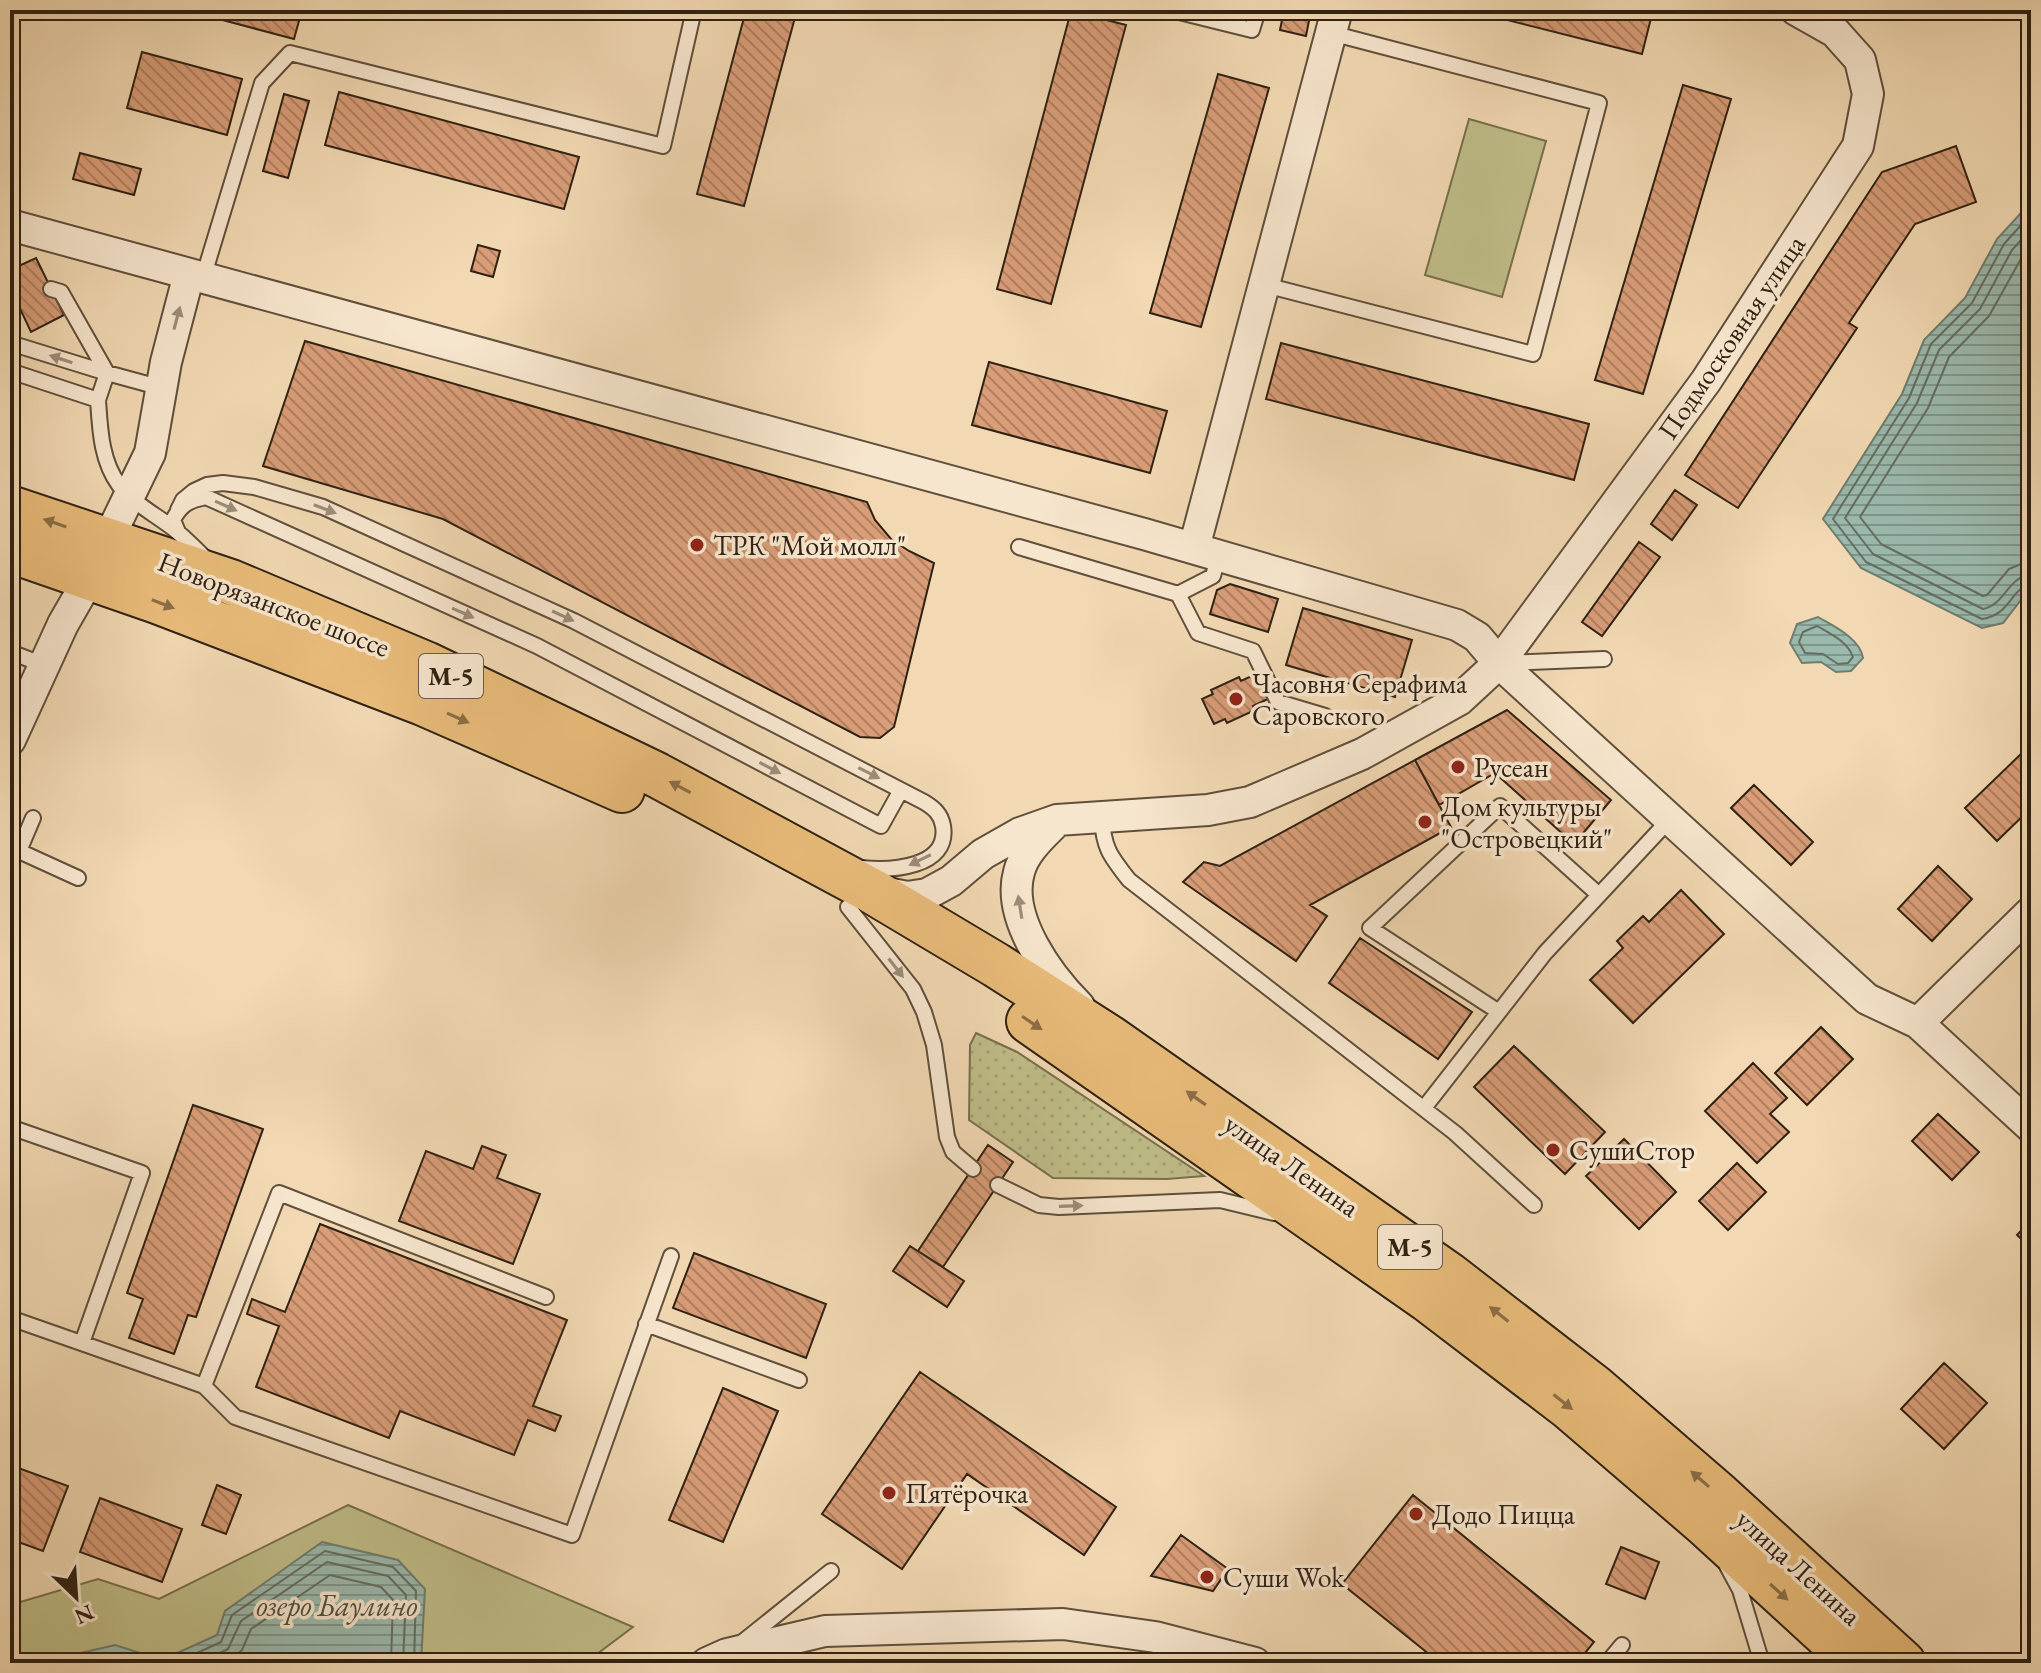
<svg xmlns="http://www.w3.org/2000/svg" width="2041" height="1673" font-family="'EB Garamond',serif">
	<defs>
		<pattern id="grass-dots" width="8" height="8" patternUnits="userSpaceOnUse" patternTransform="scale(2)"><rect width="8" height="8" fill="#c0be89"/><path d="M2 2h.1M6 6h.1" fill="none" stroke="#a5a375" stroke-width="1.8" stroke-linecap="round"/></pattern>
		<pattern id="water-rules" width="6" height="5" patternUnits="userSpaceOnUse" patternTransform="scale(2)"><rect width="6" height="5" fill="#9bbaae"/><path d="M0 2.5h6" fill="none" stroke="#7f978c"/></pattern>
		<pattern id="building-back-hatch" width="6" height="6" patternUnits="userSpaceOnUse" patternTransform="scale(2)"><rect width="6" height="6" fill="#d99d78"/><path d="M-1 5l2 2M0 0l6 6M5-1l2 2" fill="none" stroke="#b08061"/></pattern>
	</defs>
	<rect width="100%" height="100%" fill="#f2d9b3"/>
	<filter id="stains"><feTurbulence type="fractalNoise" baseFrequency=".0025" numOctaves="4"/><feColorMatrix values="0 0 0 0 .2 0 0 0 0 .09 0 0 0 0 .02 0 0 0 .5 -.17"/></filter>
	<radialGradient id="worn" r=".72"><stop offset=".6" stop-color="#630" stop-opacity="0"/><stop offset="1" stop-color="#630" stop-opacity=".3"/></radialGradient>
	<path fill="url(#grass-dots)" stroke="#77704e" stroke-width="2" d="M976 1033 1017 1052 1204 1176 1167 1179 1053 1178 969 1120 970 1045Z"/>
	<path fill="#c0be89" stroke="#77704e" stroke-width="2" d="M1469 119 1546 141 1502 297 1425 275Z
		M348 1505 633 1627 585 1663H10V1605L98 1579 159 1599Z"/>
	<path fill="url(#water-rules)" stroke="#6f7d70" stroke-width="2" d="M2031 202V587L2003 623 1982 628 1861 568 1823 519 1902 394 1924 340 1965 298 1997 239Z
		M1818 617C1833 626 1860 638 1863 658L1851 671 1836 672 1821 662 1802 663 1790 643 1797 624Z
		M322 1542 398 1560 425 1589 421 1663H38L115 1645 162 1660 217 1635 225 1611Z"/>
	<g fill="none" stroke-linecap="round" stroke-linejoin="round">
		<path stroke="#646e60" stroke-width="2" d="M2031 214 2004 244 1972 303 1931 344 1909 398 1833 519 1866 562 1982 619C2011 615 2010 588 2031 585
			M2031 229 2012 250 1980 309 1939 350 1917 403 1845 518 1873 554 1983 609C2005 605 2008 576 2031 575
			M2031 247 2022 257 1989 316 1949 357 1928 408 1860 517 1881 544 1983 596 1987 595 2009 569 2021 564 2031 563
			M1817 626C1831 634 1848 642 1853 657L1848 663 1838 664 1823 654 1805 653 1799 642 1803 632Z
			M175 1663 221 1642 232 1615 325 1551 393 1567 416 1591 414 1663
			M199 1663 228 1649 241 1621 327 1562 388 1576 406 1595 403 1663
			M227 1663 242 1650 251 1629 330 1575 381 1587 393 1600 391 1663"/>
	</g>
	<path fill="url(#building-back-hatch)" stroke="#2e2113" stroke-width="2" d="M185 10H302L294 39Z
		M746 10H797L744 206 697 194Z
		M1284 10H1311L1306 36 1280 30Z
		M1468 10H1653L1642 54Z
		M1071 11 1126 25 1051 304 997 289Z
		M142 52 242 79 227 135 127 108Z
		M1218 74 1269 88 1201 327 1150 313Z
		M1683 85 1731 99 1643 394 1595 380Z
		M339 92 579 157 564 209 325 145Z
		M284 94 309 101 288 178 263 171Z
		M1956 146 1976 202 1915 224 1849 323 1857 328 1738 508 1685 475 1882 172Z
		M80 153 141 169 134 195 73 179Z
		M478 245 500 251 493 277 471 271Z
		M36 258 64 315 31 332 15 298 10 300V270Z
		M305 341 867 502 875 520 891 539 909 551 934 563 894 727 880 738 860 737 443 519 263 466Z
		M1281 343 1589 424 1574 480 1266 399Z
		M989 362 1167 411 1150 473 972 425Z
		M1675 490 1697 505 1672 540 1651 524Z
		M1639 542 1660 557 1602 636 1582 622Z
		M1230 584 1278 599 1268 632 1210 614 1217 590Z
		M1303 608 1412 640 1395 697 1286 665Z
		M1258 673 1270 698 1253 706 1255 710 1227 723 1225 719 1214 724 1202 699 1213 694 1211 690 1239 677 1241 681Z
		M1507 710 1611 800 1574 844 1495 773 1439 805 1415 760Z
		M2022 753 2031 762V808L1997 841 1965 808Z
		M1415 760 1451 827 1310 905 1327 916 1296 961 1183 882 1204 862 1220 866Z
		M1754 785 1813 842 1791 865 1731 808Z
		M1938 866 1972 899 1932 941 1898 909Z
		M1681 890 1724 934 1633 1023 1590 980 1623 948 1617 941 1643 916 1649 922Z
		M1360 938 1472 1012 1438 1059 1329 983Z
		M1821 1027 1853 1059 1807 1105 1775 1073Z
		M1514 1046 1605 1132 1565 1174 1474 1087Z
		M1753 1063 1787 1098 1770 1114 1789 1132 1757 1163 1705 1111Z
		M193 1105 263 1129 196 1317 188 1315 174 1354 129 1338 143 1299 127 1293Z
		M1938 1114 1979 1152 1952 1180 1912 1141Z
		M1624 1139 1676 1192 1639 1229 1586 1176Z
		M988 1145 1013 1162 943 1267 918 1251Z
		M482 1146 506 1155 497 1178 540 1194 513 1264 399 1221 426 1151 473 1169Z
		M1737 1163 1766 1192 1728 1230 1699 1201Z
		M2031 1220V1248L2017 1235Z
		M320 1224 567 1320 533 1406 561 1416 555 1431 528 1420 514 1455 400 1411 389 1438 256 1387 279 1326 247 1314 252 1299 285 1312Z
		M910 1246 964 1281 947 1307 893 1271Z
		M694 1253 826 1304 806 1358 673 1308Z
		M1944 1363 1987 1403 1944 1449 1901 1409Z
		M920 1372 1116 1507 1084 1555 967 1474 902 1569 822 1514Z
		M723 1388 778 1411 723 1542 669 1520Z
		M10 1465 68 1486 43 1551 10 1539Z
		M217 1485 241 1495 226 1534 202 1525Z
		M1413 1495 1594 1642 1577 1663H1440L1342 1584Z
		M100 1498 182 1529 162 1582 80 1552Z
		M1181 1535 1228 1569 1213 1591 1151 1576Z
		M1621 1547 1659 1562 1645 1599 1606 1584Z"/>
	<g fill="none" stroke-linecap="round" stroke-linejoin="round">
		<defs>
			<path id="lane" d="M1171 10 1252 30 1258 10
				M203 278 262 83 290 53 663 146 694 10
				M1265 285 1533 354 1599 103 1331 33
				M51 289 61 292 107 373 98 400
				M10 343 107 373 162 388
				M10 371 98 400C100 429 101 461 119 485 133 503 156 515 174 529 185 538 196 549 206 559
				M178 510 183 500 194 491 207 485 223 483 254 487 323 507 574 621 924 802C934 808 941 814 943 826 950 868 890 871 862 868
				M178 532 173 520C181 504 190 500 206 497L537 646 881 826 901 790
				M1019 547 1178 594 1213 576 1219 554
				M1178 594 1198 633 1253 651 1278 702 1325 716
				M10 652 44 665
				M1504 663 1604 659
				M1102 817C1103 847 1110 856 1129 880L1455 1133 1534 1205
				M10 847 78 878
				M19 851 33 818
				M848 907 913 989 924 1012 934 1045 947 1137 953 1152 973 1169
				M1499 1012 1370 928 1500 806 1599 895
				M1424 1108 1545 953 1670 819
				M10 1127 142 1173 82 1343
				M998 1185 1039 1205 1059 1207 1220 1200 1274 1213
				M10 1318 204 1386 235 1417 572 1535 671 1256
				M646 1324 799 1380
				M204 1386 279 1193 546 1297
				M1727 1566 1740 1590 1762 1663
				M740 1644 831 1571
				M1607 1663 1622 1645"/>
			<path id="street" d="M10 225 1144 534 1457 625 1477 637 1499 663 1867 999 1918 1023 2031 1127
				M1194 548 1337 10
				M10 740 63 624 90 577 150 453 166 362 189 274
				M1056 822C1041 837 1024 852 1019 872 1006 918 1049 976 1079 1006
				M882 892 907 897 927 894 951 881 983 854 1020 833 1057 820 1208 810 1250 802 1362 754 1459 700 1499 663 1706 381 1858 146 1868 94 1860 60 1835 32 1796 10
				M1918 1023 2031 912
				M707 1663 727 1654 825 1631 1063 1624 1155 1637 1255 1663"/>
			<path id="primary" d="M10 508 231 582 426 664 657 775 872 891 996 965 1110 1038 1449 1275 1594 1387 1720 1496 1903 1663
				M10 550 157 601 423 703 622 790
				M1029 1021 1427 1299 1570 1408 1704 1523 1857 1663"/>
		</defs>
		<use href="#lane" stroke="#5f4f3b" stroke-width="18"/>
		<use href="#street" stroke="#5f4f3b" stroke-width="34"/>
		<use href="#primary" stroke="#2e2113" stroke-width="48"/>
		<use href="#lane" stroke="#f7e6ce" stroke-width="14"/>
		<use href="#street" stroke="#f7e6ce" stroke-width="30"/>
		<use href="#primary" stroke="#e9bc7a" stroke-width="44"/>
	</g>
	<defs><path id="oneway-solid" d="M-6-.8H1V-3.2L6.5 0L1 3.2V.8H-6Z" transform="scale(2)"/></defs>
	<g fill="#9d8d7a">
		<use href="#oneway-solid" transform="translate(177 318) rotate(-75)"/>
		<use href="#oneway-solid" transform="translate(61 359) rotate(-162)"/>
		<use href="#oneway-solid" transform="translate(226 506) rotate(24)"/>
		<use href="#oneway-solid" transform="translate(325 509) rotate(21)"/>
		<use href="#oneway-solid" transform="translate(463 613) rotate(24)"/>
		<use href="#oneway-solid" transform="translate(563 616) rotate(25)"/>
		<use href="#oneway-solid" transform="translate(770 768) rotate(28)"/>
		<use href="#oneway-solid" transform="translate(869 773) rotate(27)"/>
		<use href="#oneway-solid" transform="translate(920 860) rotate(154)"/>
		<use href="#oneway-solid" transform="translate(1020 907) rotate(-99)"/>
		<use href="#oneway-solid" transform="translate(896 968) rotate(52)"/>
		<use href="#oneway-solid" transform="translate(1071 1206) rotate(-2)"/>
	</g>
	<g fill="#8c6e46">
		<use href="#oneway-solid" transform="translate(55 523) rotate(-161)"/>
		<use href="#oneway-solid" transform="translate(163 604) rotate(21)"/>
		<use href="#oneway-solid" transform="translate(458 718) rotate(24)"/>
		<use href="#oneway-solid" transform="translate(680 787) rotate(-152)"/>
		<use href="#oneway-solid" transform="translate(1032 1023) rotate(34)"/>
		<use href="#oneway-solid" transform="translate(1196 1098) rotate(-145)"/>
		<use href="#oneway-solid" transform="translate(1499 1314) rotate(-142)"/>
		<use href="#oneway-solid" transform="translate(1563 1402) rotate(38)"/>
		<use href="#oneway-solid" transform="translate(1700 1479) rotate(-139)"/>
		<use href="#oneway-solid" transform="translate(1779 1592) rotate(42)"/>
	</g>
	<g fill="#8f2418" stroke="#f7e6ce" stroke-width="3">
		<circle cx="697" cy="545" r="8"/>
		<circle cx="1236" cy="699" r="8"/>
		<circle cx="1458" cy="767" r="8"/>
		<circle cx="1425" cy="822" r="8"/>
		<circle cx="1553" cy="1150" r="8"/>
		<circle cx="889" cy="1493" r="8"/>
		<circle cx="1416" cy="1514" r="8"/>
		<circle cx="1207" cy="1577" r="8"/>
	</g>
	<g text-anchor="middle" stroke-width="7" stroke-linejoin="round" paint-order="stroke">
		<g fill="#f7e6ce" stroke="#6a5c4b" stroke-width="2">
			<rect x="419" y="654" width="64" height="44" rx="6"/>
			<rect x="1378" y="1225" width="64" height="44" rx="6"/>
		</g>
		<g font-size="26" font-weight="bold" fill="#2e2113">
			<text x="451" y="685">М-5</text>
			<text x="1410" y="1256">М-5</text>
		</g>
		<g font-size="28" fill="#2e2113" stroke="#f7e6ce">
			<text transform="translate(1731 337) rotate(-56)" y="10">Подмосковная улица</text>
			<text transform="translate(274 604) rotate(21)" y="10">Новорязанское шоссе</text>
			<text transform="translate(1292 1165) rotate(35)" y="10">улица Ленина</text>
			<text transform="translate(1799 1567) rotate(42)" y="10">улица Ленина</text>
		</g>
		<g font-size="28" fill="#2e2113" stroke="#f7e6ce" text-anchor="start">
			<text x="713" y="555">ТРК "Мой молл"</text>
			<text x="1252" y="693">Часовня Серафима<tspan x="1252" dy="32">Саровского</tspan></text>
			<text x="1474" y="777">Русеан</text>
			<text x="1441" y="816">Дом культуры<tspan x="1441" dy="32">"Островецкий"</tspan></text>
			<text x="1569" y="1160">СушиСтор</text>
			<text x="905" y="1503">Пятёрочка</text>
			<text x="1432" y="1524">Додо Пицца</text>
			<text x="1223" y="1587">Суши Wok</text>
		</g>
		<g font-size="30" font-style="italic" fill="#4f4f42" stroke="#f7e6ce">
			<text x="337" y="1616">озеро Баулино</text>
		</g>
	</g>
	<rect width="2041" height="1673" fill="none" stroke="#f2d9b3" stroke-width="40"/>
	<rect x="12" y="12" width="2017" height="1649" fill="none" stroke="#2e2113" stroke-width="4"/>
	<rect x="20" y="20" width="2001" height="1633" fill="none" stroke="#2e2113" stroke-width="2"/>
	<g transform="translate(76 1597) rotate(155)" stroke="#f7e6ce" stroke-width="6" paint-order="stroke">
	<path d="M0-6L14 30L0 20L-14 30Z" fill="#2e2113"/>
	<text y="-12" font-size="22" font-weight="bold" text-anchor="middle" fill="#2e2113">N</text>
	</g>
	<rect width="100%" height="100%" filter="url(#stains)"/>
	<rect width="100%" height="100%" fill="url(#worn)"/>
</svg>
